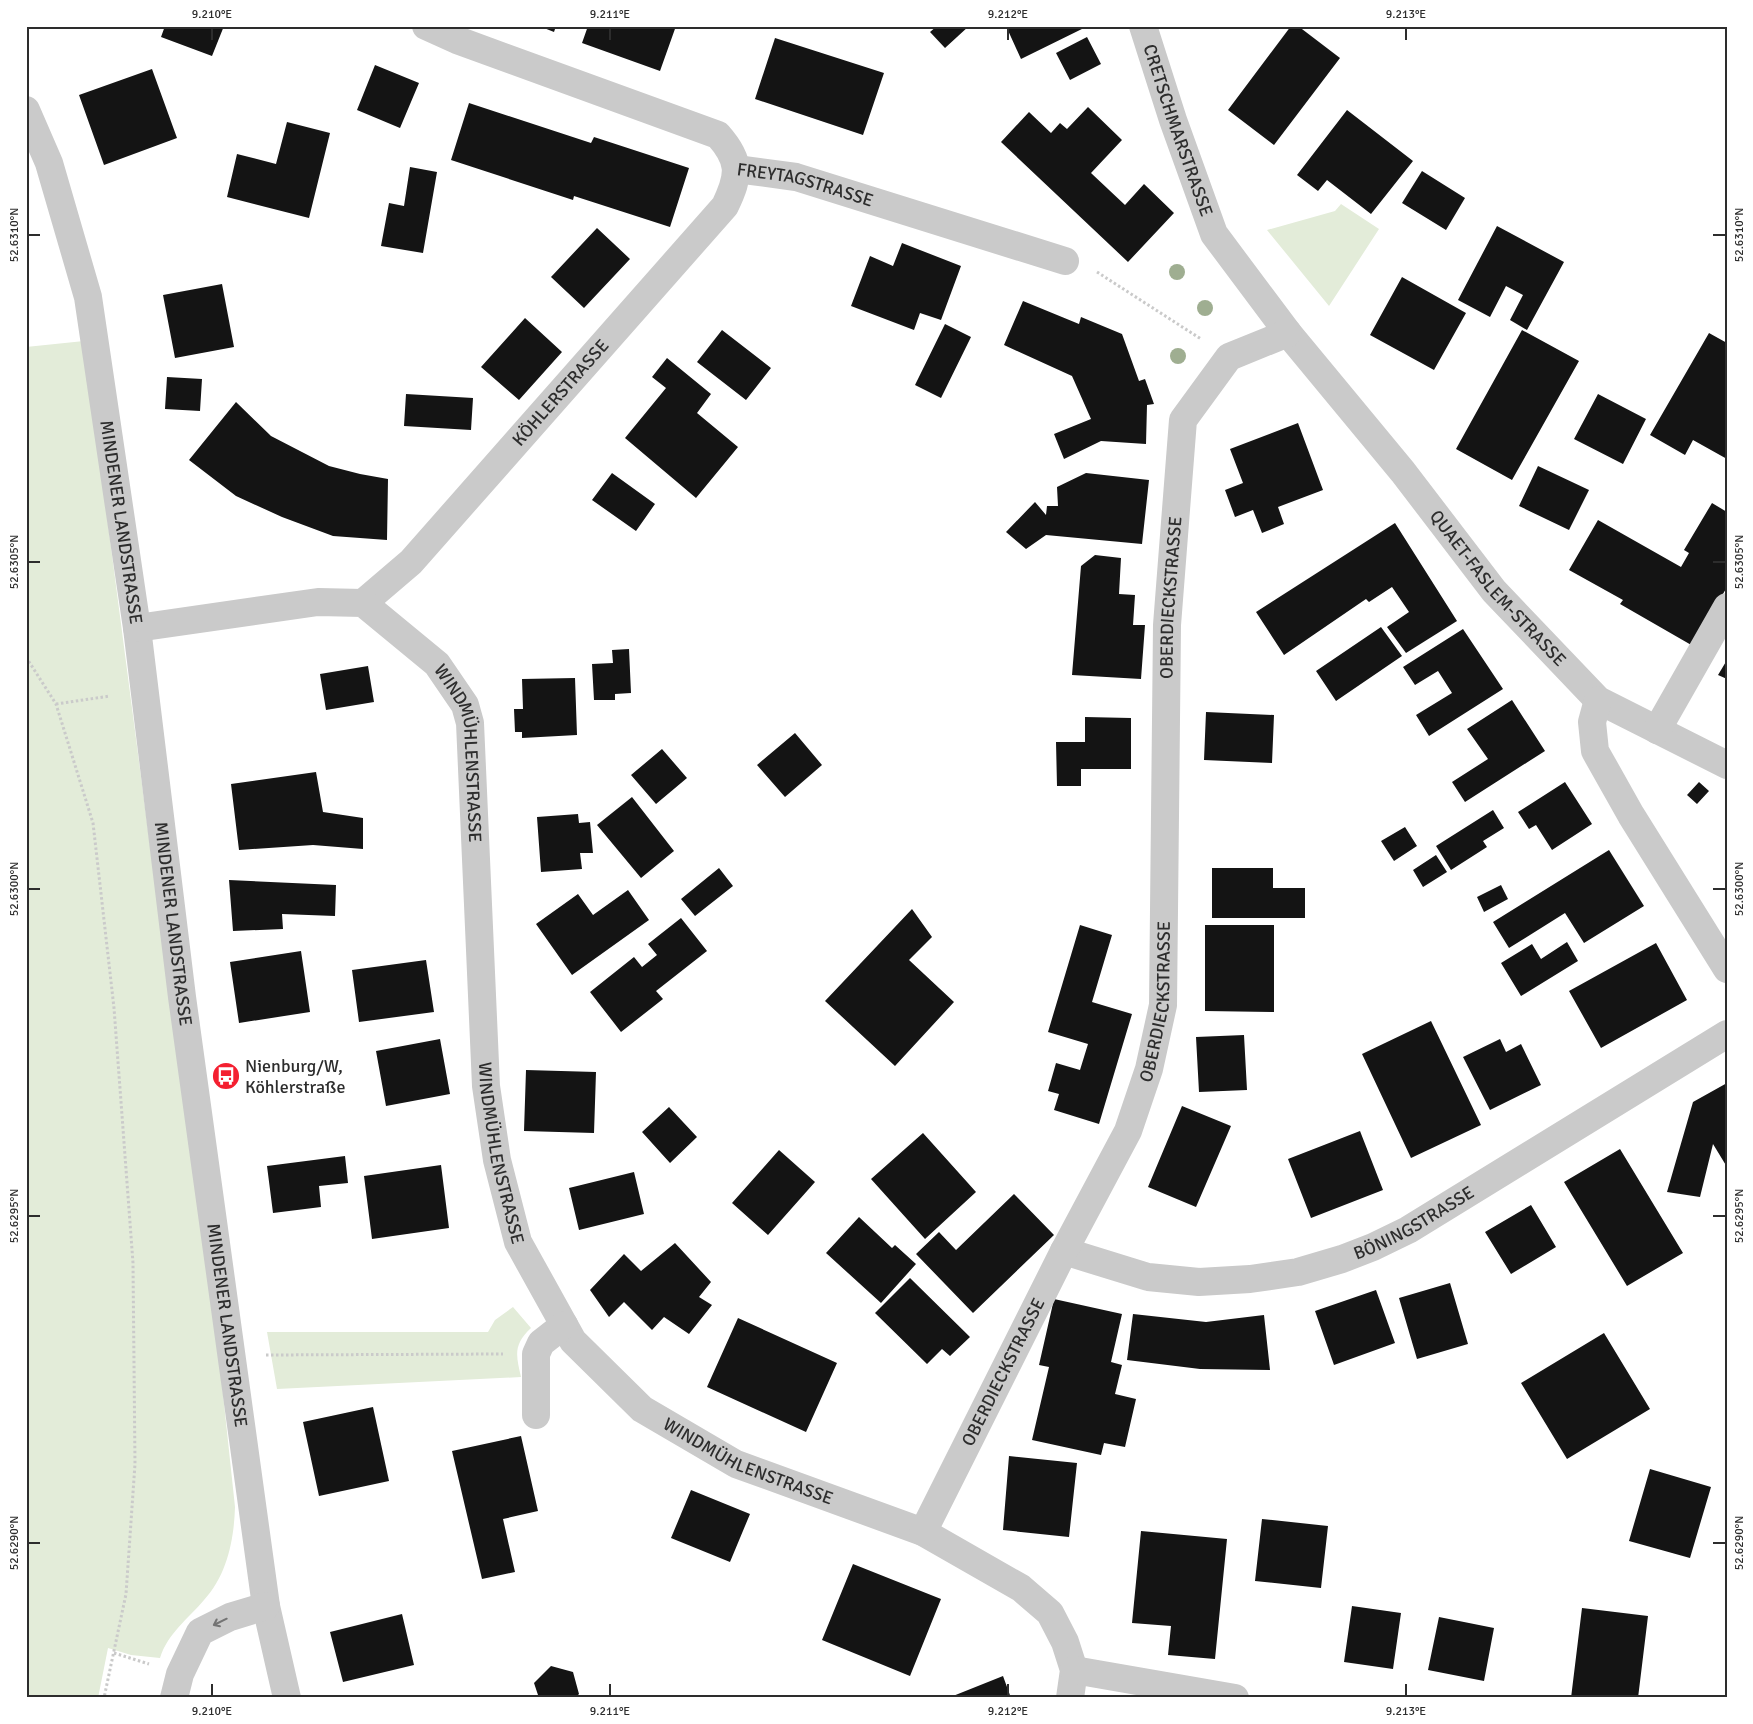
<svg xmlns="http://www.w3.org/2000/svg" width="1753" height="1724" font-family="Signika,sans-serif">
	<rect width="100%" height="100%" fill="#fff"/>
	<path fill="#e3ecd9" d="M1341 204 1379 229 1329 306 1267 230 1335 211Z
		M84 341 163 945 220 1366 235 1507C234 1540 227 1575 204 1600 188 1619 168 1633 160 1658L131 1655 108 1648 98 1698H26V347Z
		M513 1307 531 1328C513 1345 516 1355 521 1377L277 1389 267 1332H488L495 1320Z"/>
	<path fill="#141414" d="M165 26H224L212 56 161 37Z
		M539 26H556L554 32Z
		M588 26H676L660 71 582 43Z
		M937 26H969L945 48 930 32Z
		M1006 26H1088L1021 59Z
		M1291 26H1298L1340 58 1274 145 1228 110Z
		M1087 37 1101 64 1070 80 1056 53Z
		M775 38 884 73 863 135 755 99Z
		M375 65 419 83 400 128 357 110Z
		M152 69 177 138 104 165 79 95Z
		M469 103 591 143 594 137 689 168 670 227 574 196 573 200 451 160Z
		M1088 107 1122 140 1091 173 1125 205 1144 184 1174 213 1128 262 1001 142 1029 112 1051 133 1060 123 1067 129Z
		M1347 110 1413 161 1371 214 1327 180 1318 191 1297 175Z
		M287 122 330 133 309 218 227 197 237 154 276 164Z
		M410 167 437 172 423 253 381 246 389 203 404 206Z
		M1422 171 1465 198 1446 230 1402 203Z
		M1497 226 1564 262 1527 330 1510 320 1523 295 1506 286 1490 317 1458 300Z
		M597 228 630 259 584 308 551 277Z
		M902 243 961 266 941 320 920 313 914 330 851 306 870 256 893 266Z
		M1402 277 1466 313 1434 370 1370 335Z
		M222 284 234 347 175 358 163 295Z
		M1023 301 1079 324 1081 317 1122 334 1139 381 1145 379 1154 404 1147 405 1146 444 1101 441 1064 459 1054 434 1091 419 1072 376 1004 345Z
		M525 318 562 352 519 400 481 367Z
		M945 324 971 337 941 398 915 385Z
		M722 330 771 368 746 400 697 362Z
		M1522 330 1579 361 1512 480 1456 449Z
		M1709 333 1727 343V459L1693 440 1685 455 1650 435Z
		M667 358 711 394 697 413 738 447 696 498 625 438 666 388 652 377Z
		M167 377 202 379 200 411 165 409Z
		M406 394 473 398 471 430 404 426Z
		M1598 394 1646 419 1623 464 1574 439Z
		M236 402 271 436 329 466 360 474 388 479 387 540 333 536 282 517 236 496 189 460Z
		M1298 423 1323 490 1278 507 1284 524 1262 533 1253 510 1235 517 1225 490 1243 483 1230 449Z
		M1538 466 1589 490 1569 530 1519 506Z
		M612 473 655 504 636 531 592 500Z
		M1086 473 1149 480 1142 544 1046 535 1026 549 1006 532 1035 502 1046 515 1047 506H1058L1057 487Z
		M1712 503 1727 512V587L1693 646 1620 604 1623 600 1569 570 1598 520 1681 567 1689 553 1684 550Z
		M1395 523 1457 621 1406 653 1387 627 1409 612 1392 587 1369 602 1366 599 1284 655 1256 612Z
		M1095 555 1121 558 1119 594 1135 595 1133 625H1145L1141 679 1072 675 1081 566Z
		M1381 627 1402 656 1336 701 1316 671Z
		M1463 629 1503 689 1429 736 1416 715 1452 693 1438 671 1415 685 1403 667Z
		M629 649 631 693 615 694V700H594L592 664 613 663 612 650Z
		M1727 660V679L1718 675Z
		M368 666 374 702 326 710 320 674Z
		M575 678 577 735 522 738V732H515L514 709H523L522 679Z
		M1512 700 1545 751 1465 802 1452 782 1488 759 1467 729Z
		M1206 712 1274 715 1272 763 1204 760Z
		M1085 717 1131 718V769H1081V786H1057L1056 742H1085Z
		M795 733 822 765 785 797 757 765Z
		M662 749 687 778 656 804 631 775Z
		M316 772 323 812 363 818V849L313 845 239 850 231 784Z
		M1565 782 1592 824 1552 850 1536 825 1529 829 1518 812Z
		M1699 782 1709 791 1697 804 1687 795Z
		M632 797 674 851 641 878 597 825Z
		M1493 810 1504 828 1483 841 1487 847 1451 870 1436 846Z
		M578 814 579 823 590 822 593 853H580L582 869 541 872 537 817Z
		M1405 827 1417 846 1394 861 1381 841Z
		M1609 850 1644 906 1584 943 1565 913 1509 948 1493 922Z
		M1436 855 1447 872 1423 887 1413 870Z
		M719 868 733 886 695 916 681 899Z
		M1212 868H1273V888H1305V918H1212Z
		M229 880 336 885 335 916 282 914 283 929 233 931Z
		M1501 885 1508 899 1484 912 1477 897Z
		M628 890 649 920 572 975 536 924 578 894 593 915Z
		M912 909 932 937 909 960 954 1002 895 1066 825 1001Z
		M681 918 707 951 656 991 663 999 621 1032 590 992 634 957 642 967 657 955 648 944Z
		M1080 925 1112 935 1092 1002 1132 1014 1099 1124 1054 1110 1059 1094 1048 1091 1056 1063 1080 1070 1088 1044 1048 1032Z
		M1205 925H1274V1012L1205 1011Z
		M1567 942 1578 961 1521 996 1501 963 1532 944 1541 959Z
		M1656 943 1687 1000 1601 1048 1569 991Z
		M301 951 310 1012 239 1023 230 962Z
		M426 960 434 1012 359 1022 352 970Z
		M1431 1021 1481 1125 1411 1158 1362 1054Z
		M1244 1035 1247 1090 1199 1092 1196 1037Z
		M440 1039 450 1094 386 1106 376 1051Z
		M1500 1039 1506 1052 1521 1044 1541 1085 1490 1110 1463 1057Z
		M526 1070 596 1072 594 1133 524 1131Z
		M1727 1083V1167L1713 1144 1700 1197 1667 1192 1693 1102Z
		M1182 1106 1231 1126 1196 1207 1148 1187Z
		M669 1107 697 1137 670 1163 642 1132Z
		M1360 1131 1383 1190 1311 1218 1288 1159Z
		M923 1133 976 1192 925 1239 871 1179Z
		M1620 1149 1683 1253 1627 1286 1564 1182Z
		M779 1150 815 1182 768 1235 732 1203Z
		M345 1156 348 1183 319 1186 321 1207 273 1213 267 1166Z
		M441 1165 449 1228 372 1239 364 1176Z
		M634 1172 644 1214 579 1230 569 1188Z
		M1014 1194 1054 1235 973 1313 916 1254 939 1232 956 1250Z
		M1531 1205 1556 1247 1511 1274 1485 1232Z
		M859 1217 892 1248 895 1245 916 1264 881 1303 826 1253Z
		M675 1243 711 1282 699 1297 712 1305 689 1334 664 1317 652 1330 624 1302 609 1317 590 1290 624 1254 641 1271Z
		M910 1278 970 1337 950 1356 942 1349 927 1364 875 1313Z
		M1450 1283 1468 1344 1417 1359 1399 1298Z
		M1376 1290 1395 1343 1334 1365 1315 1311Z
		M1054 1299 1122 1314 1111 1362 1122 1365 1115 1394 1136 1399 1125 1447 1104 1443 1101 1455 1032 1440 1049 1367 1039 1365Z
		M1133 1314 1206 1322 1264 1315 1270 1370 1200 1369 1127 1360Z
		M738 1318 837 1363 806 1432 707 1387Z
		M1604 1333 1650 1409 1567 1459 1521 1383Z
		M373 1407 389 1481 319 1496 303 1422Z
		M521 1436 538 1511 503 1519 515 1572 482 1579 452 1451Z
		M1009 1456 1077 1463 1069 1537 1003 1530Z
		M1650 1469 1711 1487 1690 1558 1629 1541Z
		M691 1490 750 1514 730 1562 671 1538Z
		M1262 1519 1328 1526 1321 1588 1255 1581Z
		M1141 1531 1227 1539 1215 1659 1168 1655 1171 1626 1132 1623Z
		M853 1564 941 1599 910 1676 822 1640Z
		M1352 1606 1401 1613 1393 1669 1344 1662Z
		M1582 1608 1648 1616 1638 1698H1571Z
		M402 1614 414 1665 343 1682 330 1632Z
		M1439 1617 1494 1628 1484 1681 1428 1670Z
		M551 1666 573 1672 579 1694 575 1698H539L534 1683Z
		M1003 1676 1011 1698H948Z"/>
	<g fill="none" stroke-linecap="round" stroke-linejoin="round">
		<path stroke="#cacaca" stroke-width="3" stroke-dasharray="2.5 2.5" stroke-linecap="butt" d="M1097 272 1201 339
			M26 657 56 704 93 823 114 1008 133 1263 135 1464 126 1594 104 1698
			M56 704 110 696
			M266 1355 503 1354
			M114 1653 149 1664"/>
		<g stroke="#cacaca" stroke-width="28">
			<path id="s1" d="M1143 26 1173 120 1214 234 1288 333 1403 472 1494 591 1598 700 1727 765"/>
			<path id="s2" d="M26 110 49 163 88 297 137 628 182 997 266 1606 287 1698"/>
			<path id="s3" d="M736 169 796 177 1065 261"/>
			<path id="s4" d="M363 603 411 562 725 206C740 175 741 161 718 135L457 40 426 26"/>
			<path id="s5" d="M137 628 318 602 363 603 437 664 465 705 470 723 486 1086 497 1160 518 1242 573 1341 642 1409 736 1464 923 1532 1021 1588 1050 1613 1065 1642 1074 1670 1070 1698"/>
			<path d="M1598 700 1592 722 1595 751 1631 815 1727 969"/>
			<path d="M1657 730 1727 607"/>
			<path id="s6" d="M1064 1251 1148 1277 1199 1282 1250 1279 1298 1272 1342 1259 1373 1247 1408 1230 1727 1034"/>
			<path d="M536 1415V1354L541 1343 564 1325"/>
			<path id="s7" d="M923 1532 1064 1251 1128 1131 1149 1069 1163 1005 1167 625 1183 420 1229 357 1288 333"/>
			<path d="M1074 1670 1235 1698"/>
			<path d="M174 1698 180 1674 200 1632 230 1617 266 1606"/>
		</g>
	</g>
	<g fill="#9fae91">
		<circle cx="1177" cy="272" r="8"/>
		<circle cx="1205" cy="308" r="8"/>
		<circle cx="1178" cy="356" r="8"/>
	</g>
	<defs><path id="oneway-shaft" d="M-6 0H5M1.5-3L5.5 0L1.5 3" fill="none" stroke-width="1.6" stroke-linecap="round" stroke-linejoin="round" transform="scale(1.25)"/></defs>
	<use stroke="#747474" href="#oneway-shaft" transform="translate(220 1622) rotate(154)"/>
	<path fill="none" stroke="#2d2d2d" stroke-width="2" d="M212 28V40M610 28V40M1008 28V40M1406 28V40M28 235H40M1713 235H1726M28 562H40M1713 562H1726M28 889H40M1713 889H1726M28 1216H40M1713 1216H1726M28 1543H40M1713 1543H1726M212 1684V1696M610 1684V1696M1008 1684V1696M1406 1684V1696"/>
	<defs>
		<symbol id="bus-disc" viewBox="-11 -11 22 22"><circle r="9.5" fill="#f41f30" stroke="#fff"/><path d="M-5-6H5V4H4V6H2V4H-2V6H-4V4H-5ZM-3.5-4V0h7V-4ZM-3.5 1.2v1.5H-2V1.2ZM2 1.2v1.5H3.5V1.2Z" fill="#fff"/></symbol>
	</defs>
	<g fill-rule="evenodd">
		<use href="#bus-disc" x="210" y="1060" width="32" height="32"/>
	</g>
	<g text-anchor="middle" stroke-width="5" stroke-linejoin="round" paint-order="stroke">
		<g font-size="18" fill="#2d2d2d" stroke="#fff">
			<text dy="6" stroke="none"><textPath href="#s1" startOffset="110">CRETSCHMARSTRASSE</textPath></text>
			<text dy="6" stroke="none"><textPath href="#s3" startOffset="71">FREYTAGSTRASSE</textPath></text>
			<text dy="6" stroke="none"><textPath href="#s4" startOffset="289">KÖHLERSTRASSE</textPath></text>
			<text dy="6" stroke="none"><textPath href="#s2" startOffset="425">MINDENER LANDSTRASSE</textPath></text>
			<text dy="6" stroke="none"><textPath href="#s1" startOffset="674">QUAET-FASLEM-STRASSE</textPath></text>
			<text dy="6" stroke="none"><textPath href="#s7" startOffset="989">OBERDIECKSTRASSE</textPath></text>
			<text dy="6" stroke="none"><textPath href="#s5" startOffset="419">WINDMÜHLENSTRASSE</textPath></text>
			<text dy="6" stroke="none"><textPath href="#s2" startOffset="830">MINDENER LANDSTRASSE</textPath></text>
			<text dy="6" stroke="none"><textPath href="#s7" startOffset="584">OBERDIECKSTRASSE</textPath></text>
			<text dy="6" stroke="none"><textPath href="#s5" startOffset="824">WINDMÜHLENSTRASSE</textPath></text>
			<text dy="6" stroke="none"><textPath href="#s6" startOffset="365">BÖNINGSTRASSE</textPath></text>
			<text dy="6" stroke="none"><textPath href="#s2" startOffset="1235">MINDENER LANDSTRASSE</textPath></text>
			<text dy="6" stroke="none"><textPath href="#s7" startOffset="179">OBERDIECKSTRASSE</textPath></text>
			<text dy="6" stroke="none"><textPath href="#s5" startOffset="1244">WINDMÜHLENSTRASSE</textPath></text>
		</g>
		<g font-size="18" fill="#2d2d2d" stroke="#fff" text-anchor="start">
			<text x="245" y="1072">Nienburg/W,<tspan x="245" dy="21">Köhlerstraße</tspan></text>
		</g>
	</g>
	<rect width="1753" height="1724" fill="none" stroke="#ffffff" stroke-width="55"/>
	<rect x="28" y="28" width="1698" height="1668" fill="none" stroke="#2d2d2d" stroke-width="2"/>
	<g font-size="12" text-anchor="middle" fill="#2d2d2d">
		<text x="212" y="18">9.210°E</text>
		<text x="610" y="18">9.211°E</text>
		<text x="1008" y="18">9.212°E</text>
		<text x="1406" y="18">9.213°E</text>
		<text transform="translate(14 235) rotate(-90)" y="4">52.6310°N</text>
		<text transform="translate(1739 235) rotate(-90)" y="4">52.6310°N</text>
		<text transform="translate(14 562) rotate(-90)" y="4">52.6305°N</text>
		<text transform="translate(1739 562) rotate(-90)" y="4">52.6305°N</text>
		<text transform="translate(14 889) rotate(-90)" y="4">52.6300°N</text>
		<text transform="translate(1739 889) rotate(-90)" y="4">52.6300°N</text>
		<text transform="translate(14 1216) rotate(-90)" y="4">52.6295°N</text>
		<text transform="translate(1739 1216) rotate(-90)" y="4">52.6295°N</text>
		<text transform="translate(14 1543) rotate(-90)" y="4">52.6290°N</text>
		<text transform="translate(1739 1543) rotate(-90)" y="4">52.6290°N</text>
		<text x="212" y="1715">9.210°E</text>
		<text x="610" y="1715">9.211°E</text>
		<text x="1008" y="1715">9.212°E</text>
		<text x="1406" y="1715">9.213°E</text>
	</g>
</svg>
